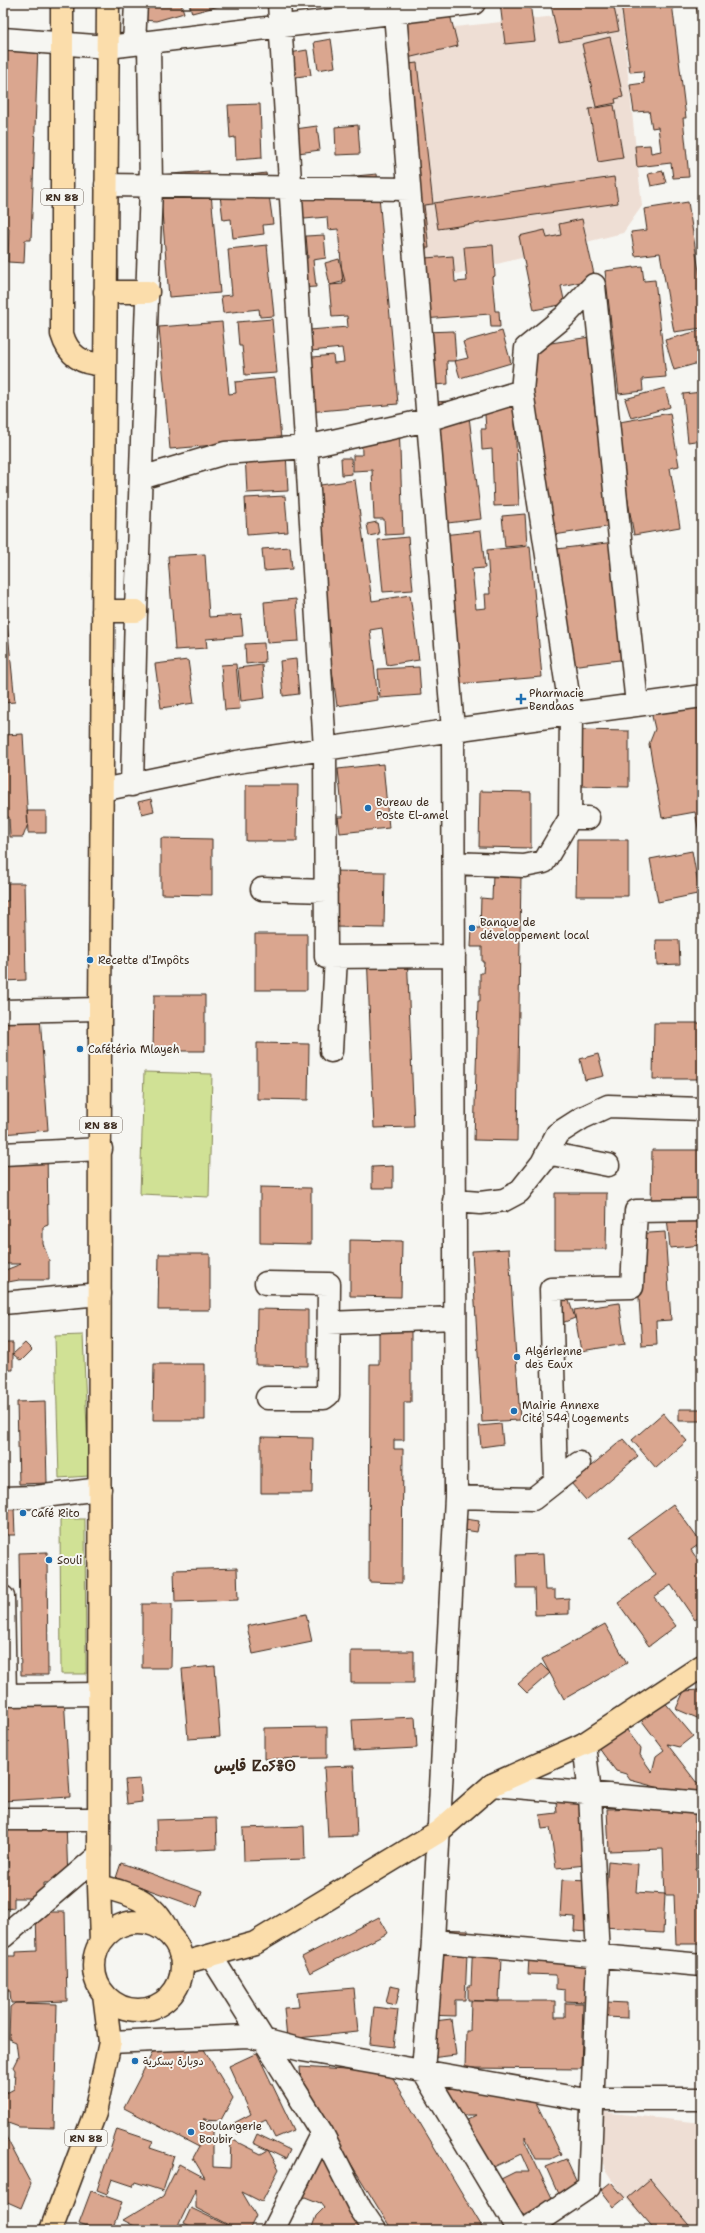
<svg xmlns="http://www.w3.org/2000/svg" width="705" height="2233" font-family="'Shantell Sans','Playpen Sans Arabic','Noto Sans Tifinagh',sans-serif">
	<rect width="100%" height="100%" fill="#f6f6f2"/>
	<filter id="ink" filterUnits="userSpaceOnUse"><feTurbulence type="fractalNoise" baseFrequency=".025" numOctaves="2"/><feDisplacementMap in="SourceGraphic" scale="8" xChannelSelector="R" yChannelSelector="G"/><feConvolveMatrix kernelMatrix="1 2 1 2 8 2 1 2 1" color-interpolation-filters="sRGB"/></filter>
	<g filter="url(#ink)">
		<path fill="#eeded4" d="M621 9 642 206 623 233 428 281 408 32Z
			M603 2112 702 2123V2230H656L621 2193 606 2171 602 2160Z"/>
		<path fill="#d0e195" stroke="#86865a" d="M144 1072 212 1074 209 1197 140 1194Z
			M83 1335 89 1476 59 1478 55 1336Z
			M60 1519H85L86 1674H61Z"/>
		<path fill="#daa68f" stroke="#3b2a1e" d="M137 3H181L184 13 156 21 142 20Z
			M189 3H227V4L192 13Z
			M447 3 458 46 399 60 389 22Z
			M500 3H530L535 41 505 44Z
			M559 3H613L619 31 559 42 551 5Z
			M621 3H672L686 118H683L689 177 673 178 671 163 637 167 635 146 650 145 651 153 661 151 658 127 652 128 649 111 634 112 630 85 644 83 643 71 630 72Z
			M696 3H702V45Z
			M610 37 623 97 615 99 616 103 596 107 582 44Z
			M331 39 335 67 318 70 314 42Z
			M3 45 38 46 31 240H25L24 263 8 262 9 228H3Z
			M307 50 311 75 288 78 284 54Z
			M417 63 433 204 424 205 429 248 414 249 393 66Z
			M260 104 262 158 236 160 235 137 230 138 228 105Z
			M614 105 623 158 598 162 589 109Z
			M358 125 360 154 336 155 335 127Z
			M317 126 320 150 291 154 288 130Z
			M209 171 220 293 169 297 159 175Z
			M663 171 666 183 651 186 648 174Z
			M266 173 273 224 263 225 264 234 233 238 231 219 223 220 218 179Z
			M377 174 398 404 308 412 303 358 333 355 334 363 344 362 342 348 311 351 309 330 348 327 347 316 332 317 329 285 343 284 338 229 328 230 327 217 293 220 290 182Z
			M614 177 618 203 438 229 434 203Z
			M688 202 702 290V328L674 332 660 253 635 256 631 232 647 230 644 209Z
			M582 219 595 279 561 286 565 304 534 310 519 236 545 230 547 238 561 235 559 224Z
			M324 235 326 258 313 260 316 287 298 288 295 259 308 258 306 236Z
			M267 245 274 316 260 317 259 309 223 313 221 296 232 295 228 249Z
			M493 245 495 276 492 277 495 311H499L500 327H491L490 314 423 319 424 332 454 331 456 361H447L448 384 419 386 411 259 453 256 455 282 467 281 464 247Z
			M339 259 345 281 330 285 325 263Z
			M642 266 644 281 655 280 666 377 642 379 643 391 619 394 605 271Z
			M272 319 277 373 245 375 242 346H239L237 322Z
			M222 322 229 394 236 393 235 382 275 378 281 439 170 449 159 327Z
			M702 330V362L674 370 665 340Z
			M502 331 511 363 460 378 455 361 468 358 463 342Z
			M590 337 599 396 593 397 613 526 554 535 525 347Z
			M665 388 670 407 631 418 625 399Z
			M702 392V440L688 442 683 394Z
			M467 399 481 519 431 525 417 404Z
			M514 400 519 505 494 506 492 449 482 450 481 429H486L484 401Z
			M670 413 679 466 670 468 680 527 634 535 614 423Z
			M399 422 403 534 385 535 384 519H374L372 470 353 471V455H362L361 423Z
			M286 452 288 491 247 493 245 454Z
			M341 458H351L352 474 342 475Z
			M355 480 372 601 410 595 419 660 387 665 382 628 370 630 378 700 337 706 307 487Z
			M285 496 288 532 247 535 245 498Z
			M525 514 527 545 505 547 502 516Z
			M377 522 379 534 369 536 367 524Z
			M481 531 485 568 472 569 476 609 486 608 485 594H490L487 550 530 546 542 677 445 685 432 536Z
			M408 537 413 590 383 592 378 540Z
			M615 542 628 659 562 667 548 550Z
			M290 547 292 569 264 571 262 549Z
			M205 554 209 617 241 615 243 636 206 639 207 648 175 650 168 556Z
			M296 599 299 641 267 643 264 602Z
			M6 613 15 702 3 703V614Z
			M264 643 265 662 246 664 245 644Z
			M296 659 299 694 283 696 280 661Z
			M188 660 194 703 161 708 155 664Z
			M236 664 240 709 225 710 221 665Z
			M262 665 265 698 241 701 238 668Z
			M419 667 421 695 380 698 378 669Z
			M702 696V848L695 812 662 818 649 744 655 729 652 716 657 704Z
			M578 730 629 731V787L578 786Z
			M23 734 28 824 23 837H10L9 817H3V735Z
			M383 764 389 828 340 833 338 817H343L338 769Z
			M246 785H298L297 841H246Z
			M480 791 531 792V848L479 847Z
			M151 799 154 811 142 814 138 802Z
			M27 811H46V833H28Z
			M161 838 212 839V895L161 894Z
			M577 840H628V896H576Z
			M692 851 698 884 702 883V893L658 902 650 859Z
			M333 871 385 872 384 928 333 927Z
			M493 874H521L517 1141 474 1140 478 1001H480V973H483L484 962H482V947H471L472 928H480L481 898 492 899Z
			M8 883H24L26 980 3 981V901H8Z
			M255 934H307V990H255Z
			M656 940H679L680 964 657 965Z
			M407 951 414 1127 374 1128 367 952Z
			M154 995H205V1051H153Z
			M39 1002 48 1130 3 1134V1005Z
			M654 1023H702V1079H653Z
			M257 1043 309 1044 308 1100 257 1099Z
			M598 1054 604 1076 585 1080 580 1059Z
			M3 1148H47L48 1225 43 1227V1244L49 1260V1280H19L3 1283V1271L21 1264H3Z
			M652 1150H702V1206H651Z
			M393 1166V1188H372V1167Z
			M260 1187 311 1188V1244L260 1243Z
			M555 1193H607L606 1249H555Z
			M702 1214V1245L670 1248 667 1217Z
			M665 1232 671 1320 656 1321 657 1345 642 1346 635 1234Z
			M350 1240 402 1241 401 1297 350 1296Z
			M509 1249 520 1420 482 1422 472 1251Z
			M159 1254H210V1310H158Z
			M567 1295 575 1318 562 1323 553 1300Z
			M619 1303 625 1344 581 1351 574 1310Z
			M257 1309 308 1310V1366L256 1365Z
			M379 1323H411V1402H404V1440H394V1449H403L402 1583 369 1582 370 1364H379Z
			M3 1343H13V1370H3Z
			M25 1343 32 1350 21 1361 13 1354Z
			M154 1364H205V1420H153Z
			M45 1401 47 1483 19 1484 17 1402Z
			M679 1409H702V1421H679Z
			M663 1413 687 1441 656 1468 632 1440Z
			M501 1424 503 1444 481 1447 479 1426Z
			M261 1437 313 1438 312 1493H261Z
			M623 1439 638 1456 586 1500 571 1483Z
			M673 1504 701 1543 691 1550 698 1560 702 1557V1615L695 1620 671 1585 654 1597 676 1626 649 1646 618 1603 656 1575 628 1537Z
			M3 1507H14L15 1535H3Z
			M459 1518 479 1521 477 1532 458 1529Z
			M47 1552 48 1675H21L19 1553Z
			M543 1554 545 1590H555V1599L569 1598V1614L535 1615 534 1588H517L516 1555Z
			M237 1568 238 1600 175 1602 174 1570Z
			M142 1604H172L171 1668H142Z
			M306 1614 312 1642 253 1654 247 1626Z
			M605 1624 627 1663 564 1699 542 1659Z
			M351 1651H414V1683H351Z
			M541 1664 550 1673 527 1693 518 1684Z
			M215 1666 220 1737 188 1739 182 1669Z
			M702 1683V1720L676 1709 684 1691 699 1690Z
			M64 1697 70 1797 3 1801V1699Z
			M662 1699 693 1736 679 1747 667 1744 700 1787 697 1798 630 1780 626 1774 616 1771 597 1746 624 1726 641 1749 640 1755 652 1772 656 1756 664 1750 639 1717Z
			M415 1717 417 1748 354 1751 352 1720Z
			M327 1727V1758L264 1759V1728Z
			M354 1766 357 1836 328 1837 324 1767Z
			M140 1779 142 1802 127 1804 125 1780Z
			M589 1797 596 1864 556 1868 550 1828 542 1829 540 1815 557 1813 556 1801Z
			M694 1806 696 1870H702V1944H676L674 1895H665L663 1849 609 1851 607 1809Z
			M216 1818 217 1849 157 1852 156 1820Z
			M66 1821 68 1882 44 1883V1898H14V1908L4 1909 3 1871H9L8 1857 3 1858V1822Z
			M304 1826 305 1859 244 1861 243 1828Z
			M608 1861 638 1864 636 1892 665 1894 663 1933 646 1932V1930L604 1927Z
			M121 1863 202 1892 197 1907 116 1878Z
			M562 1880 591 1881 588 1932 574 1931 575 1917 560 1916Z
			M36 1912H65L67 2001 11 2003 10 1991H3V1956H16V1952L37 1951Z
			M379 1917 388 1933 310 1973 302 1957Z
			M430 1929 468 1930 465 2000H455V2016L426 2015Z
			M473 1936 502 1937 499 2002 468 2000V1986H471Z
			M530 1942 588 1945 585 2002 565 2001V1990L556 1989V1975L528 1974Z
			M390 1986 400 1988 396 2005 386 2003Z
			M354 1988 358 2032 287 2039 284 2008 299 2007 297 1993Z
			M471 2001H555V2017H565V2003H583L581 2069 465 2068 466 2031H470Z
			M607 2002 627 2003V2018L606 2017Z
			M15 2003 57 2004 54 2128 19 2127 8 2123 4 2133 31 2184 21 2208 3 2200V2095L14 2089 15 2070 13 2067 18 2057 16 2042 9 2039 10 2007Z
			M374 2007 398 2010 394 2047 370 2044Z
			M451 2019 456 2055 422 2059 418 2023Z
			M156 2046H202L233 2098 221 2120 203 2119 213 2124V2167L230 2168 231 2139 261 2154 268 2150 279 2169 262 2202 242 2192 256 2216 249 2230H238L196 2208V2189L176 2230H142L123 2220 163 2196 179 2164 205 2178 193 2158 199 2147 124 2108Z
			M257 2053 294 2130 275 2138 266 2120 237 2134 238 2132 234 2123 251 2114 229 2066Z
			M300 2067 390 2073 484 2230H392L301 2083Z
			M526 2082 561 2154 551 2159H536L525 2136V2142L553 2200 509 2222 497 2181 515 2172H529L521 2154 479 2174 455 2126 476 2115H449L444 2084Z
			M117 2129 153 2141 150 2148 174 2156 163 2191 135 2182 133 2186 112 2179 107 2194 97 2190Z
			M257 2134 290 2150 286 2159 253 2143Z
			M313 2143 364 2216 358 2230H311L316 2216 324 2208 320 2203 305 2197 296 2201 278 2203 276 2197 294 2179 310 2186 307 2178Z
			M566 2159 578 2185 558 2194 546 2167Z
			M650 2179 693 2230H655L628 2198Z
			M611 2182 625 2198 614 2207 601 2190Z
			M91 2191 122 2202 112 2230H98L79 2223Z
			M191 2208 237 2230H198L184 2223Z
			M183 2225 195 2230H181Z"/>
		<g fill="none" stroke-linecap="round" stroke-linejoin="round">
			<defs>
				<path id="minor" d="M279 3 325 749 326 957 454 956
					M3 39 108 47 474 3
					M134 44 136 3
					M106 185 409 189
					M594 285 637 705
					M522 391 526 348 564 317 594 285
					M141 478 225 453 306 447 427 420 522 391 571 714 570 818
					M132 785 136 611 151 187 149 43
					M102 790 237 762 453 730 395 13
					M454 863 524 866 544 862 570 818H588
					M262 889 326 891
					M3 1011 100 1009
					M331 1051 336 957
					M547 1153 608 1165
					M3 1154 101 1149
					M454 1201 480 1203 504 1200 519 1192 542 1163 557 1134 582 1118 608 1106 702 1109
					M266 1283 329 1284 328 1395 324 1398H267
					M3 1303 100 1294
					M328 1323 455 1318
					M556 1481 551 1289 632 1287 636 1211 702 1210
					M456 1497 533 1499 579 1463
					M3 1498 36 1497 100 1489
					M3 1597 5 1695
					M3 1695 99 1694
					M492 1785 702 1803
					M3 1819H99
					M3 1937 99 1855
					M433 1941 702 1965
					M211 1956 322 2133 360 2208 375 2230
					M110 2042 248 2036 302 2050 581 2099H702
					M273 2230 322 2133
					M518 2230 423 2071 433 1941 456 1497 453 730 702 696
					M525 2230 589 2187 598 1956 590 1794 584 1744"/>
				<path id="major" d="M62 3V334C68 355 82 365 104 364
					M105 292H148
					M103 611H136
					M99 1886C131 1894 152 1899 168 1931
					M94 1966a44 44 0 1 1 88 0a44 44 0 1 1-88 0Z
					M101 1942 99 1886 100 1009 108 3
					M183 1963 255 1943 438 1832 492 1785 584 1744 702 1666
					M51 2230 95 2113 110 2042 104 1994"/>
			</defs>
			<use href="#minor" stroke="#3b2a1e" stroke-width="25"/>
			<use href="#major" stroke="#3b2a1e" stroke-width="25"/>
			<use href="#minor" stroke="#f6f6f2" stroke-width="22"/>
			<use href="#major" stroke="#fbddab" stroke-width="22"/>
		</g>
	</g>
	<g fill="#1f6fb2" stroke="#f6f6f2" stroke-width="1.5">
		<path d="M519 693h4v4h4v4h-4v4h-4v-4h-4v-4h4z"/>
		<circle cx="368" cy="808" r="4"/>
		<circle cx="472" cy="928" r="4"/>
		<circle cx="90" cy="960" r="4"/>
		<circle cx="80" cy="1049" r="4"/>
		<circle cx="517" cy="1357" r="4"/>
		<circle cx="514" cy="1411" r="4"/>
		<circle cx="23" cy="1513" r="4"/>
		<circle cx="49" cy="1560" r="4"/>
		<circle cx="135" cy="2061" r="4"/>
		<circle cx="191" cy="2132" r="4"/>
	</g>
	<g text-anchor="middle" stroke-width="4" stroke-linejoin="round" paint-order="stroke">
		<g fill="#f6f6f2" stroke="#73675e" stroke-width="1">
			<rect x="41" y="189" width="42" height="16" rx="3"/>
			<rect x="80" y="1117" width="42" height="16" rx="3"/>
			<rect x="65" y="2130" width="42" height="16" rx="3"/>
		</g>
		<g font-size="10" font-weight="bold" fill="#3b2a1e">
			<text x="62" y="201">RN 88</text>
			<text x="101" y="1129">RN 88</text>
			<text x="86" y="2142">RN 88</text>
		</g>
		<g font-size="11" fill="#3b2a1e" stroke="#f6f6f2" text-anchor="start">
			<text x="529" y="697">Pharmacie<tspan x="529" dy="13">Bendaas</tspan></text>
			<text x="376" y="806">Bureau de<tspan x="376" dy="13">Poste El-amel</tspan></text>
			<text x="480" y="926">Banque de<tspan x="480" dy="13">développement local</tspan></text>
			<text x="98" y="964">Recette d'Impôts</text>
			<text x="88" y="1053">Cafétéria Mlayeh</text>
			<text x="525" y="1355">Algérienne<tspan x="525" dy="13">des Eaux</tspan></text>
			<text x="522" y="1409">Mairie Annexe<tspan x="522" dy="13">Cité 544 Logements</tspan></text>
			<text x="31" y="1517">Café Rito</text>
			<text x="57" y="1564">Souli</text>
			<text x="143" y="2065">دوبارة بسكرية</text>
			<text x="199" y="2130">Boulangerie<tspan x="199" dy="13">Boubir</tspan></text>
		</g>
		<g font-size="15" font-weight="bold" fill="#3b2a1e" stroke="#f6f6f2">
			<text x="255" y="1771">قايس ⵇⴰⵢⴻⵙ</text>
		</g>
	</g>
	<rect width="705" height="2233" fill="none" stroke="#f6f6f2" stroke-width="16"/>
	<rect x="8" y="8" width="689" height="2217" fill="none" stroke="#3b2a1e" stroke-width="1.5" filter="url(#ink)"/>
</svg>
